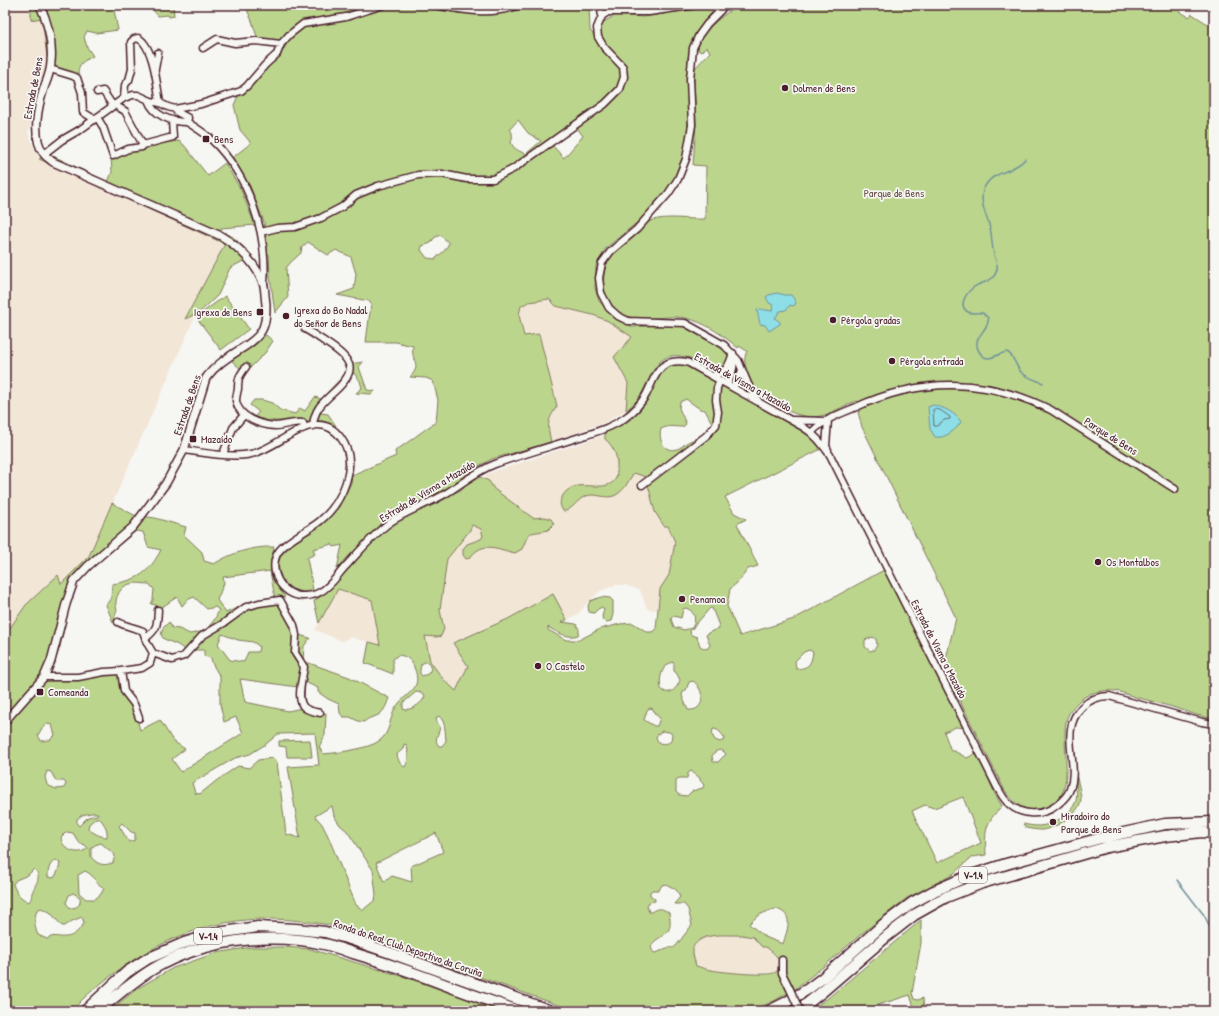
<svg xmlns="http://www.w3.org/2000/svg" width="1219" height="1016" font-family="'Patrick Hand',sans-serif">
	<rect width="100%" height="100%" fill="#f6f6f2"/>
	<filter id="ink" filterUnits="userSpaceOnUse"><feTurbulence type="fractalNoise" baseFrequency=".025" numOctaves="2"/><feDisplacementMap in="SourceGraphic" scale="8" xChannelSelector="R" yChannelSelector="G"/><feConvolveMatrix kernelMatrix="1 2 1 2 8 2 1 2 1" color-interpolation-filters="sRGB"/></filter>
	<g filter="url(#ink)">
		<path fill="#f2e6d7" d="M5 5H31V20L42 18 48 64 28 133 39 159 227 244 89 556 61 584 36 605 5 643Z
			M549 299 556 306 593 315 608 321 633 338 614 357 628 383 626 410 606 422 551 442 547 426 550 418 557 406 539 334 525 336 519 315 521 306 529 302Z
			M611 433 646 477 648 487 663 526H668L675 542 669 575 660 589 657 610 647 609 640 590 624 585H615L600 591 586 604 579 613 567 620 552 594 508 619 453 643 468 666 456 692 443 679 430 661 425 636 437 637 441 636 444 629 440 610 447 559 470 530 484 499 486 474Z
			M338 589 372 600 380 645 350 637 342 641 315 630Z
			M748 935 755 939 762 947H766L775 956 780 963 779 968 776 972 746 974 710 970 696 966 693 954V947L702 939 710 936Z"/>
		<path fill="#bbd58d" stroke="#827a5c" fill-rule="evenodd" d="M31 5H113L118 30 96 33 87 31 84 37 87 47 93 56C82 62 78 63 78 76L48 64 42 18 31 20Z
			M153 5H173L174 16 169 17 168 15 158 16 154 11Z
			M245 5H589L590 30 605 52 618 64 623 75 626 66 605 43 600 35 601 26 605 21 616 15 643 17 683 11 706 5H715L716 7 699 29 692 44 688 58 687 89 688 122 685 152 672 184 646 215 606 248 596 266 595 288 599 301 614 317 633 327 668 324 685 326 696 331 719 346 727 353 729 360 724 367 717 372C706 367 697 360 686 357 659 350 654 370 644 389 640 397 634 405 626 410L628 383 614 357 632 337 608 321 593 315 556 306 549 299 529 302 521 306 519 315 524 336 539 334 557 406C547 422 547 423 551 442L492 459 475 468 447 488 381 523 337 569 342 545 334 547 332 544 313 549 315 554 307 558 313 590 303 592 291 589 282 580 277 566 281 555 294 543 317 528 338 509 351 483 352 475 396 456 395 451C409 442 422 431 436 422L438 400 433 381 426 378 410 377C423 364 410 361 413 346L396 342H366L371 304 369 301 337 295 354 289 356 274 351 257 336 250 328 255 308 242 302 247 301 253 291 262 286 268 288 297 275 313 270 277 269 255 267 252 266 238 264 222 250 186 232 158 251 143 240 130 234 105 238 96 253 83 269 65 277 60 288 42 260 39 257 37 252 21ZM518 120 528 133 541 141 526 154C519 151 513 149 511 142 513 138 513 133 510 129ZM577 128 583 136 564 158 552 145ZM440 235 449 243 445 250 435 259 427 258 421 250 422 246 431 243 434 238Z
			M606 5H628L634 8 656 5H679C660 8 623 15 606 5Z
			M738 5H1183L1179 11 1189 17 1192 14 1214 28V718C1203 718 1192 713 1182 710 1166 705 1151 701 1135 697 1128 695 1122 692 1115 691 1107 690 1095 691 1088 695 1078 700 1068 711 1066 722 1061 747 1076 790 1052 805 1048 808 1043 810 1038 810 1022 811 1012 801 1004 789L954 689C952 680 946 671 945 662L956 618 862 427 858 412 861 410 857 401C843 405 830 416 814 417 797 418 762 401 753 386 751 382 750 378 748 374 745 366 743 359 747 351L739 346 738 348C723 335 705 322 685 318 662 313 630 328 613 306 608 300 605 294 604 287 602 272 607 258 618 248 624 242 644 223 650 221 667 215 688 220 705 219L706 166 693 165 696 124 694 78 695 68 710 52 707 47 701 52 698 50C699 31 724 15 738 5Z
			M179 141 184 145 208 176 225 163 241 190 255 225 221 228 222 231 233 237 253 256 230 268 218 295 200 312 185 319 225 244 39 159 49 154 108 182 112 172 111 158 150 145Z
			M225 296 249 329 221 350 196 317Z
			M266 335 273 341 265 353 245 373 231 360 255 345Z
			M363 362 359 367 367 390 375 391 371 394 356 393 362 388 360 381 354 373 319 410 321 413 328 414 336 426 323 421H270L254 417 259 412 250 405 254 400H262L272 403 280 410 295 414 300 408 305 411 315 397 321 399 347 372 344 365Z
			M673 364 685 365 805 431 821 449 725 497 734 513 746 519 737 524 758 566 748 569 739 581 730 589 727 606 740 636 794 619 884 570 945 692 965 728 956 727 944 732 951 751H954L967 758 971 756 974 753 978 754 995 794 1002 806C984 824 985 831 986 855L972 857 952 875 907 898 860 935 823 967 796 988 774 1001 750 1011H575L336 926C313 922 290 919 267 919 212 919 158 940 115 973 100 984 84 996 72 1011H5V635L26 605 58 575 61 584 89 556 112 503 134 515 155 518 186 527 184 535 202 552 204 561 214 564C231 553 254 546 274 547 269 570 269 578 285 596L282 600 299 635 310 638 304 646 303 661 349 677 389 698C386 706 384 713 376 716 371 718 368 718 364 722L358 721 350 717H343L340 713 339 704 328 699 318 692V688L300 680 298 687 240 679 245 702 288 711 302 708 320 715 326 713 325 735 319 747 323 754C337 753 368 749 379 741 390 734 389 720 395 709 405 691 424 692 414 667 411 659 406 656 398 655L393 659V674L365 663 369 642 380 645 372 600 338 589 319 623 314 601 324 594 333 585 383 532 398 520 439 502 451 494 461 490 467 483 480 477 489 481 494 489 533 518 545 517 551 519 554 524 548 530C527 535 531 528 522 549L515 553C497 549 482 540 470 558L466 559 463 555V549L467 544 481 539 483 536 481 529 472 525 470 530 447 559 440 610 444 629 441 636 437 637 425 636 430 661 443 679 456 691 468 666 453 643 508 619 553 594 567 620 562 622 576 624C579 628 580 631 578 635 568 639 556 632 548 627V630L566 640H579L600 629 620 624 633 623 647 632H652L656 629 660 589 669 575 675 542 668 526H664L655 512 646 477 634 473C629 479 626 488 619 493 608 502 598 492 586 496 577 499 571 512 563 511 560 506 559 502 562 497 573 477 596 491 610 484 618 480 617 473 617 465 617 454 613 446 605 439V433C611 428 620 427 627 422 631 419 635 415 638 411 651 396 654 372 673 364ZM686 399 700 409 705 410 712 423C707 435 698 437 688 442 684 444 681 448 677 449 664 453 658 440 661 429 669 425 674 427 683 427L686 424 679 408 680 402ZM136 531 143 532 148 547 161 550C148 574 138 580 112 584L111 598 106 605 113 622 117 610C113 600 120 586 130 584 136 582 143 584 149 584L154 589 153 600 151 604 156 605V607H162L177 597 182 606 187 600 194 597 207 609 215 607 219 610 215 619 205 631 190 634 179 629 172 628 169 622 163 628 161 635 164 639 178 645 185 650H204V656L211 658 212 663 220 677V704L224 722 236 717 243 733 181 772 172 759 185 749 173 741 160 720 140 730 135 712 120 674C96 675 72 679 48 681L60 647 70 601 76 585 90 569ZM270 571 275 598 251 601 226 613 217 600 224 583 223 577ZM686 608C695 611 697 620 692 628L684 630 674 627 671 619 672 617 674 616 681 618 683 609ZM710 608H712L719 626V628L708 633 706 635 710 645 708 648 705 649 700 646 697 637 691 635 690 631ZM222 634 238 640 253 642 259 646 258 652H248L244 662 230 660 218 644ZM873 637 876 639 877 645 874 650 870 651 865 647V640ZM809 650 813 652C811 665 809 668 796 669L795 661 804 652ZM425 662H428L431 669 428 674 422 676C418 672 421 669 421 664ZM673 662 674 664V671L677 674 680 680C677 689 669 697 661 689 659 679 661 665 673 662ZM693 681C705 689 706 712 688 710L682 696 683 692 686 690 689 682ZM416 692 423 693 425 696C422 704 414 708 406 710L403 709V703ZM650 708 653 709 655 714 660 718 657 726H654L644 720 647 710ZM439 716C446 722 445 733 446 741L442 746H439C433 740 439 734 440 727L437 722 436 718ZM47 724 52 725 55 735 50 740 41 741 38 735 42 728ZM713 729C719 729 722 734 725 739L724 740 720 742 715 740 712 735ZM662 731 669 732 672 734 671 741C668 744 664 744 659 743L656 738 657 735ZM315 733 319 765 288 767 300 838 286 834 277 762 272 758 258 760 249 768 238 766 216 781 200 794 195 793 192 783 235 758 250 754 266 744 278 734ZM404 744 407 745C408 752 409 761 405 767 400 765 398 760 397 754L403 749ZM719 750 723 751 726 754 718 762H713L712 756 715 752ZM47 771 51 772 56 781H64L66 784 64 788 56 789 47 785 45 777ZM691 771 700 778V780L704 785 703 788 692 791 687 796 679 795 676 792V780L679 778H687L688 773ZM963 797 981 843 937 863 912 811 925 805 934 808ZM332 806 334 816 340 825 347 831 373 870 376 895 375 900 363 910 356 905 328 836 322 824 315 816ZM91 813H98L97 815 88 817 79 826 77 824V819L82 815ZM96 818H99C104 823 108 829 107 837 101 837 92 833 88 828L89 824ZM122 823 131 832 135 833V838L134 841 129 842 119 826ZM66 832 73 833 79 843 85 845 88 848C78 857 62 850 61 837ZM436 833 443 852 411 866 412 882 392 876 384 882 376 863ZM101 843 115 855 113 863C103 866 98 865 91 857V848L95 845ZM56 860 60 863 58 871 54 878 48 877C48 869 49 864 56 860ZM34 869C43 877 35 884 32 893 31 897 32 898 29 902 20 898 16 893 13 884L16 880 28 875ZM85 871C96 876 94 883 104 888L101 894 95 899H86L79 893 78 875ZM666 884 675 889 678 892 680 897 674 904H684L688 909 692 925 676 946C672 949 671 947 667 948 662 949 660 953 654 953 644 941 666 938 669 929 671 925 670 918 669 913 662 908 659 907 651 912H649L647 906 649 902 655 901V899L650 895V892L652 890H659L662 885ZM73 893 80 897C81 905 78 908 70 908L66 903 69 895ZM41 908 50 912 62 926H65L72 921 82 917 84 923C81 929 73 937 66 937 58 938 54 934 47 939L38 935C34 926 34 919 37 910ZM776 909C795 914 787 930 783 944L765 937 749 924C757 915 764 912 776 909ZM742 935 753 937 762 947H766C771 951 779 957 780 964 780 966 778 970 776 972 769 977 721 972 711 970 706 970 701 967 696 966L693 954V947C703 931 726 936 742 935Z
			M601 597 610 598 613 601V614L611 621 606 622 603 620 602 617 604 609 602 607 598 609 594 613 589 612 588 606 590 601Z
			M310 740 312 757H287L286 747 279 746V741Z
			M1074 766C1076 776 1080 787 1081 798 1081 814 1056 828 1042 830 1037 830 1031 829 1026 828L1023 824C1028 825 1033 826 1039 826 1053 825 1071 815 1076 801 1078 791 1075 776 1074 766Z
			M921 920V943L912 993 914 999 918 1000 923 998 924 1011H906L914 1007 910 995 875 1006 874 1011H809L828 998Z
			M252 947H285L310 949 408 978 500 1011H109L138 988 173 968 216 953Z"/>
		<path fill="#8ddee7" stroke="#72929c" d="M777 293 785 295H791L794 299 796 304 793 306 790 305 786 310 780 311 775 318 780 322V324L769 331 765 325 760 324 757 310 760 309 772 311 773 305 769 303 766 297 769 295Z
			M933 405C943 407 956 413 961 422 956 430 945 439 935 437L930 429 928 407Z"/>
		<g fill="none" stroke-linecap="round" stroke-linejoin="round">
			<path stroke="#656b76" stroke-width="1" d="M935 409 940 410 950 417V419L944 420 937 426H934L933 410Z"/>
			<path stroke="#72929c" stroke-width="1.5" d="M1025 159C1013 174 989 170 983 191 979 205 989 219 991 233 992 240 992 247 994 254 995 259 998 264 997 269 996 273 994 277 991 279 986 283 979 283 974 287 967 292 957 306 968 312 972 314 978 312 983 313L988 318C990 331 969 337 980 353 982 356 985 358 989 358 995 357 1001 353 1007 352 1015 356 1015 367 1022 373 1028 378 1036 380 1043 383
				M1177 880 1204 915 1214 935"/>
			<defs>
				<path id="minor" d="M434 5C461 10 493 16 519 5
					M600 5 602 16
					M722 5 721 10 707 24 699 35 693 48 690 79 692 125 686 159 678 179 668 194 637 229 611 251 602 263 599 278 601 293 609 308 618 316 628 321 685 323 724 345 738 360 748 384 759 402
					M203 48 217 39 235 43 256 41 281 44
					M50 69 73 76 77 78 82 93 83 112 94 119
					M155 69 158 53
					M97 92 103 91 111 103 125 111 143 145 173 137 172 121
					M124 98 125 85 129 80 132 69 131 42 134 39 138 38C154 46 157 86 160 103
					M148 100C154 116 171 122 187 122
					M175 109 177 112 188 118 187 122C196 128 205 133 212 140 249 176 268 233 264 284
					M97 117 103 127 113 156 128 149 142 147 143 145
					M44 154 62 140 81 129 124 98 133 95H138L151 101 160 103 168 107 175 109 201 104 241 91 247 86 265 65 277 54 281 44 289 35 303 24 346 17 383 5
					M261 232 277 228 295 227 321 218 342 207 356 195 378 186 418 175 442 174 467 179H493L513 169 605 104 620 89 624 77 623 67 604 47 598 37 597 28 602 16 608 12H649L696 5
					M305 329C314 334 322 340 331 346 353 361 357 371 335 391 323 402 314 409 313 426
					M246 367C239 376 238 378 238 389 237 393 236 397 236 401 239 418 261 425 275 426 285 426 293 421 303 423L304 427
					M712 376C726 373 729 366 733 353
					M727 384C733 374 735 366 733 355
					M733 387 738 380 742 370
					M793 420 825 421
					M812 432C823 420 839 414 854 408 921 377 985 377 1051 410L1175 489
					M184 450C203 453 233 458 251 454 279 449 316 403 341 438 360 464 342 503 320 521 308 531 288 539 279 551 266 569 282 597 304 596 310 596 315 595 320 592 330 587 337 576 344 568 358 553 372 536 389 523 406 511 426 505 445 494 462 484 476 471 495 464 523 454 552 446 580 437 596 432 613 427 626 417 635 411 641 403 646 395 656 375 659 357 687 362L803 427C815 434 822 444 830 455L997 787C1000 792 1003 798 1007 802 1020 816 1042 817 1057 805 1062 801 1068 796 1070 789 1080 763 1058 731 1082 707 1090 699 1098 696 1109 696L1202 722 1214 724
					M828 450 826 446 828 420
					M223 454 233 428 244 415
					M642 485 706 436 716 425 718 412 716 400 717 388 720 380
					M118 622C127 627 134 627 143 631L147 643 153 653
					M146 638C158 628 157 625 158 610
					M121 671 124 691 134 704 139 718
					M44 677H78L104 672 121 671 142 668 150 663 153 653 172 660 184 656 202 636 224 623 246 607 259 603 280 600 294 625 296 635 295 653 304 667C303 677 295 701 305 708 309 711 316 712 320 713
					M782 960V973L789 987"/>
				<path id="tertiary" d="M5 721 44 677 51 661 66 604 74 581 88 566 133 527 166 483 184 450 206 378C217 363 232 355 247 345 251 342 257 338 260 333 266 325 266 314 266 304 265 298 265 291 264 286 258 265 238 246 221 236L53 162C50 159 46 157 44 154 31 137 38 106 44 88 47 80 51 71 51 62 53 42 48 23 40 5
					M5 1007 8 1011"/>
				<path id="trunk" d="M85 1011 127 972 147 959 184 943 217 933 258 927 296 929 325 932 353 940 388 952 551 1011
					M98 1011C116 996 133 981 153 969 202 940 268 932 324 944 334 946 343 950 353 953 380 961 406 970 433 980 461 991 490 1001 519 1011
					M769 1011 785 1003 808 989 824 977 884 924 912 903 934 891 966 877 1006 864 1101 838 1165 824 1214 822
					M795 1011 804 1006 822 992 887 936 914 915 946 897 982 883 1107 847 1165 836 1202 832 1214 833"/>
			</defs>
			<use href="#minor" stroke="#4a1f2b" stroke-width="9"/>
			<use href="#tertiary" stroke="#4a1f2b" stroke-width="10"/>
			<use href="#trunk" stroke="#4a1f2b" stroke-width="13"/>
			<use href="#minor" stroke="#f6f6f2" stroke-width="6"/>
			<use href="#tertiary" stroke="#f6f6f2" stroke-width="7"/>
			<use href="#trunk" stroke="#f6f6f2" stroke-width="10"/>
			<defs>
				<path id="minor-bridge" d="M789 987 800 1011"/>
			</defs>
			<use href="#minor-bridge" stroke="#4a1f2b" stroke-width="9" stroke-linecap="butt"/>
			<use href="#minor-bridge" stroke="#f6f6f2" stroke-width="6"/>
		</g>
	</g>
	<g fill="#4a1f2b" stroke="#f6f6f2" stroke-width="1.5">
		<circle cx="785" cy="88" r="4"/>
		<rect x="202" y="135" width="8" height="8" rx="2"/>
		<rect x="256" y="308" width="8" height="8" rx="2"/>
		<circle cx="286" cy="316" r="4"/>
		<circle cx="833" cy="320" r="4"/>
		<circle cx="892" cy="361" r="4"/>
		<rect x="189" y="435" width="8" height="8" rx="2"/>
		<circle cx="1098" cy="562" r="4"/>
		<circle cx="682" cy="599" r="4"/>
		<circle cx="538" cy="666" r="4"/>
		<rect x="36" y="688" width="8" height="8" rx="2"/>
		<circle cx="1053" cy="822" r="4"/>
	</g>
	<g text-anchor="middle" stroke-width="3.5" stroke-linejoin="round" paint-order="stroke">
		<g fill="#f6f6f2" stroke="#7e6067" stroke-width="1">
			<rect x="959" y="867" width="28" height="16" rx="3"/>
			<rect x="194" y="928" width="28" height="16" rx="3"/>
		</g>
		<g font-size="10" font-weight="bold" fill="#4a1f2b">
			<text x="973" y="879">V-1.4</text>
			<text x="208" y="940">V-1.4</text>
		</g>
		<g font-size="11" fill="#4a1f2b" stroke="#f6f6f2">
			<text transform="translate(33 88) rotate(-79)" y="4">Estrada de Bens</text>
			<text transform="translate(743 382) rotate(29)" y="4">Estrada de Visma a Mazaído</text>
			<text transform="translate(187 405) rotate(-71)" y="4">Estrada de Bens</text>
			<text transform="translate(1111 436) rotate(32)" y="4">Parque de Bens</text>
			<text transform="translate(427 491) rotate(-31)" y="4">Estrada de Visma a Mazaído</text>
			<text transform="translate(939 649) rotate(63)" y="4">Estrada de Visma a Mazaído</text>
			<text transform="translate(408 948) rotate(19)" y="4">Ronda do Real Club Deportivo da Coruña</text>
		</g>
		<g font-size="11" fill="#4a1f2b" stroke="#f6f6f2" text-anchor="start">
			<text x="793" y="92">Dolmen de Bens</text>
			<text x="214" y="143">Bens</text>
			<text x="294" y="314">Igrexa do Bo Nadal<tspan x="294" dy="13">do Señor de Bens</tspan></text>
			<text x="252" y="316" text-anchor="end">Igrexa de Bens</text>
			<text x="841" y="324">Pérgola gradas</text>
			<text x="900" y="365">Pérgola entrada</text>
			<text x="201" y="443">Mazaído</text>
			<text x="1106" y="566">Os Montalbos</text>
			<text x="690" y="603">Penamoa</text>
			<text x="546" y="670">O Castelo</text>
			<text x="48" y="696">Comeanda</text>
			<text x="1061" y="820">Miradoiro do<tspan x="1061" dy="13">Parque de Bens</tspan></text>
		</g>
		<g font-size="11" fill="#664c44" stroke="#f6f6f2">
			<text x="894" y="197">Parque de Bens</text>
		</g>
	</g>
	<rect width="1219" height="1016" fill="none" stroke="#f6f6f2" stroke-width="20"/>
	<rect x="10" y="10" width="1199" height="996" fill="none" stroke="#4a1f2b" stroke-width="1.5" filter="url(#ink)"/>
</svg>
